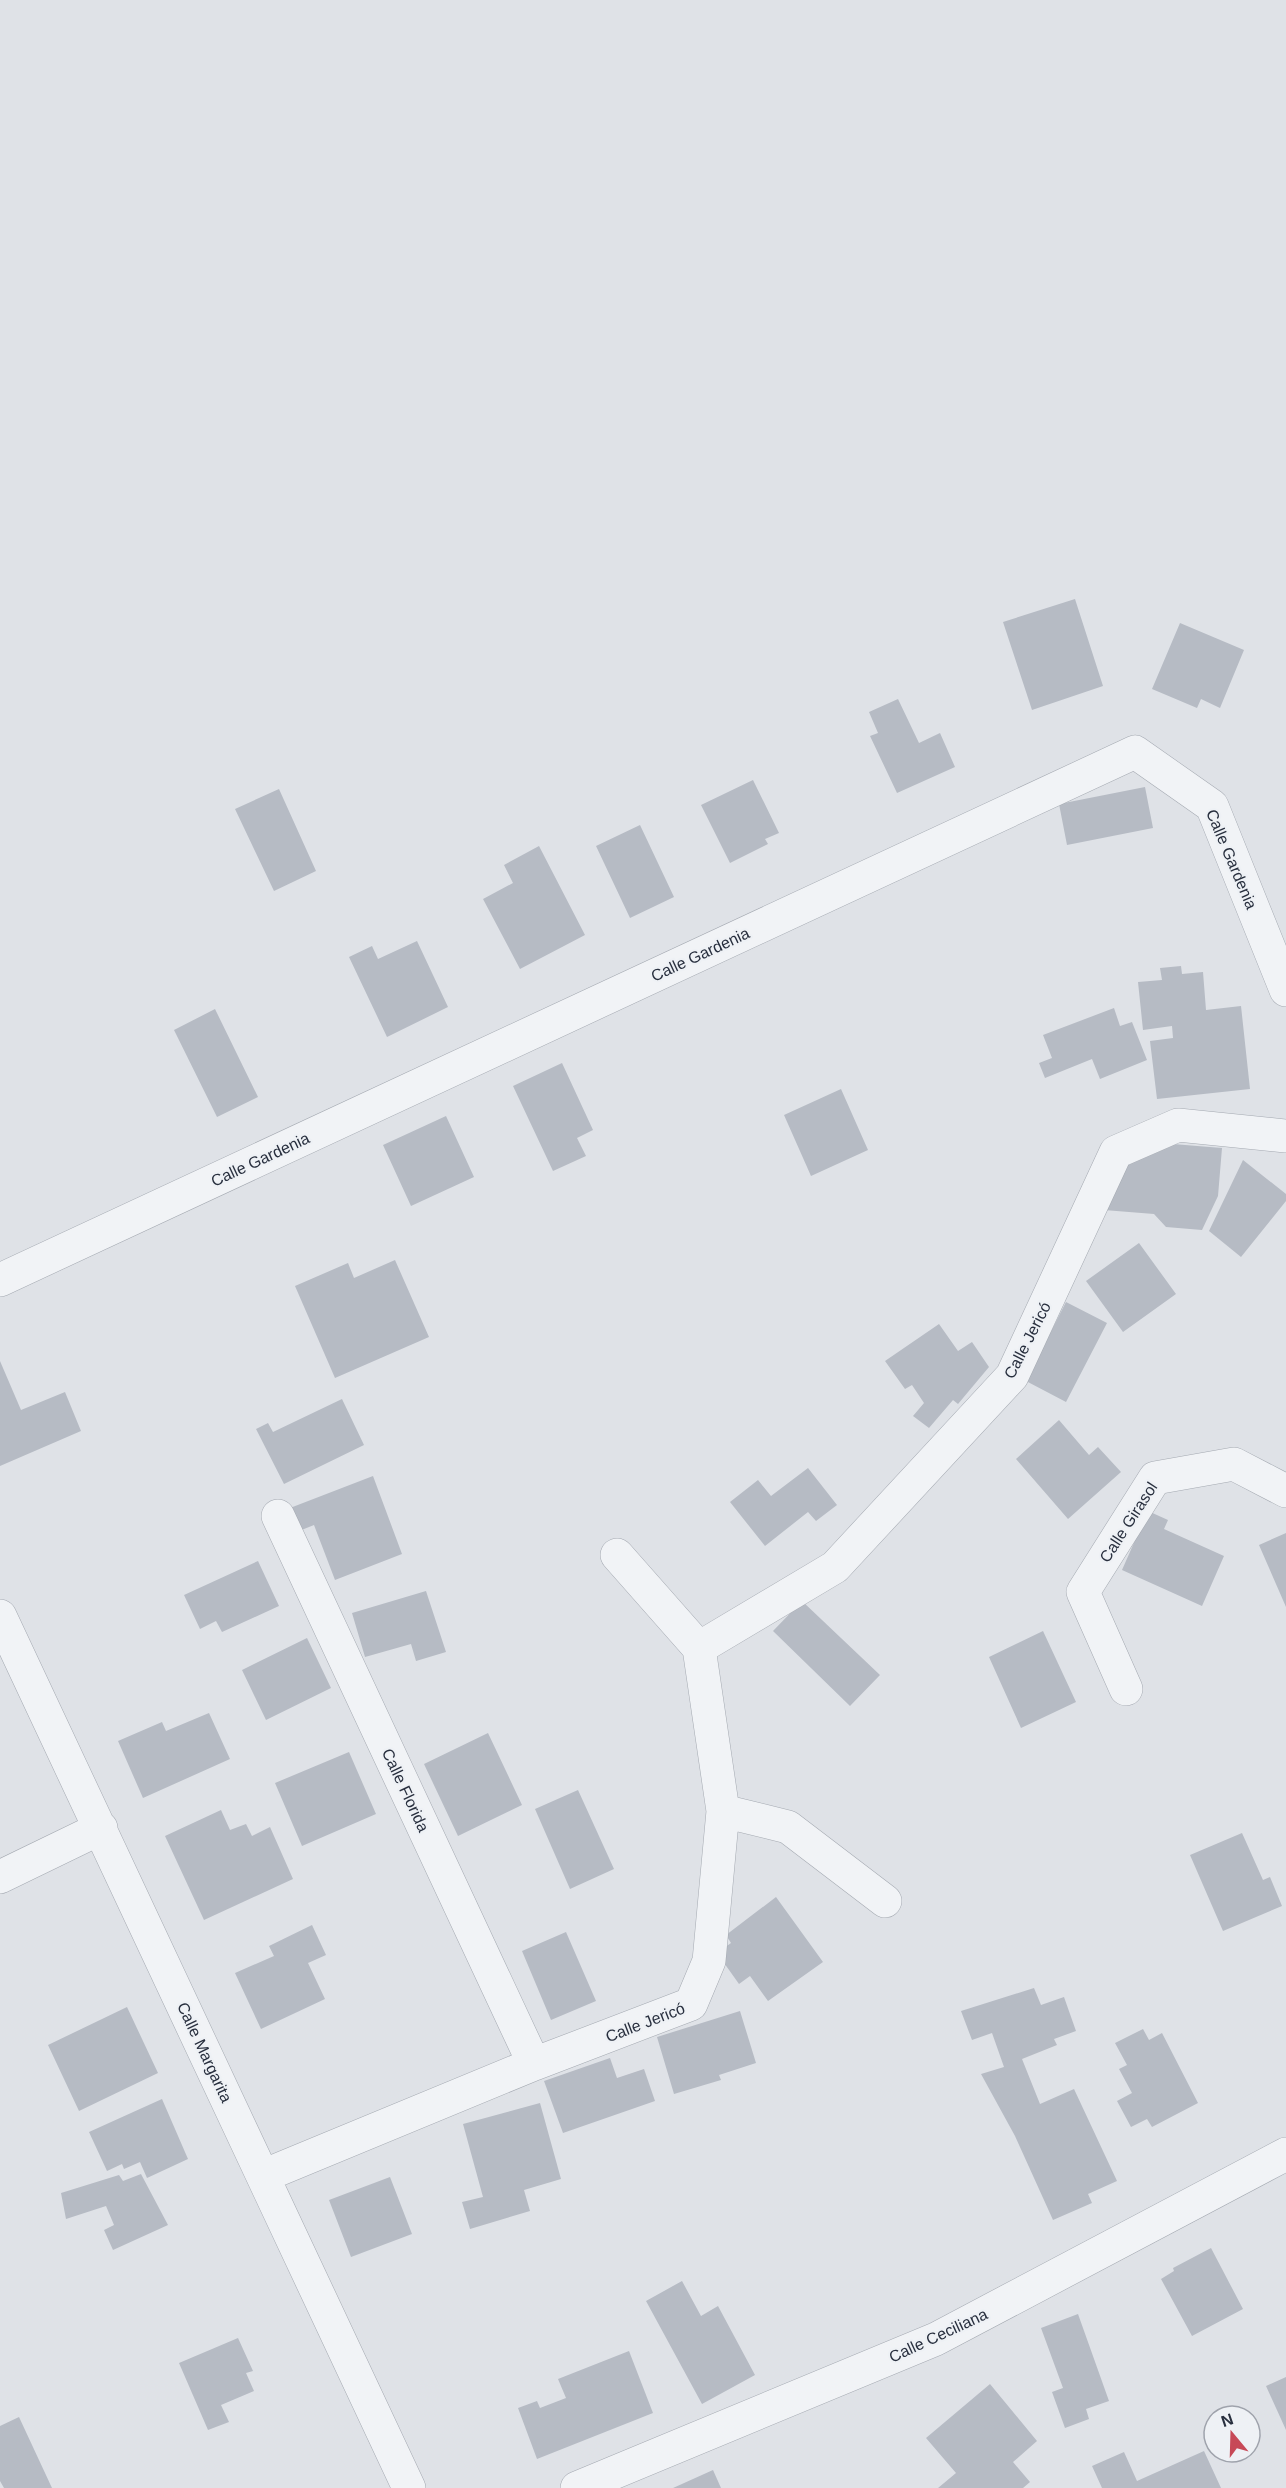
<svg xmlns="http://www.w3.org/2000/svg" width="1286" height="2488" font-family="Helvetica,sans-serif">
	<rect width="100%" height="100%" fill="#dfe2e7"/>
	<path fill="#b6bbc4" d="M1075 599 1103 686 1032 710 1003 622Z
		M1180 623 1244 650 1220 708 1201 699 1197 708 1152 689Z
		M898 699 919 743 940 733 955 767 897 793 870 736 878 733 869 712Z
		M753 780 779 833 765 839 768 844 730 863 701 805Z
		M1145 787 1153 828 1067 845 1059 804Z
		M279 789 316 871 274 891 235 809Z
		M640 825 674 897 630 918 596 846Z
		M539 846 585 935 520 969 483 899 513 883 504 865Z
		M417 941 448 1007 387 1037 349 957 372 946 378 959Z
		M1181 966 1182 974 1203 972 1206 1010 1241 1006 1250 1089 1157 1099 1150 1041 1173 1038 1172 1026 1143 1030 1138 982 1162 980 1160 968Z
		M1114 1008 1120 1026 1132 1022 1147 1060 1100 1079 1092 1059 1045 1078 1039 1063 1052 1058 1043 1035Z
		M215 1009 258 1097 217 1117 174 1030Z
		M562 1063 593 1130 577 1138 586 1156 553 1171 513 1086Z
		M841 1089 868 1150 811 1176 784 1115Z
		M446 1116 474 1177 411 1206 383 1145Z
		M1148 1142 1222 1148 1218 1196 1202 1230 1166 1227 1154 1214 1104 1210 1118 1170Z
		M1243 1160 1286 1194V1201L1241 1257 1209 1231Z
		M1139 1243 1176 1294 1123 1332 1086 1281Z
		M395 1260 429 1337 335 1378 295 1286 348 1263 354 1278Z
		M1066 1302 1107 1323 1066 1402 1026 1381Z
		M939 1324 958 1351 972 1342 989 1367 958 1404 953 1400 929 1428 913 1416 924 1403 912 1385 905 1389 885 1361Z
		M0 1361 21 1410 65 1392 81 1431 0 1466Z
		M342 1399 364 1445 284 1484 256 1429 268 1423 273 1432Z
		M1059 1420 1089 1455 1098 1447 1121 1472 1068 1519 1016 1459Z
		M808 1468 837 1505 816 1521 808 1512 765 1546 730 1502 758 1480 771 1496Z
		M373 1476 402 1554 335 1580 314 1525 299 1531 290 1508Z
		M1148 1511 1168 1520 1164 1529 1224 1556 1202 1606 1122 1570Z
		M1286 1533V1607L1259 1545Z
		M258 1561 279 1606 222 1632 216 1621 200 1629 184 1595Z
		M426 1591 446 1652 416 1661 411 1644 365 1657 352 1613Z
		M802 1601 880 1675 850 1706 773 1631Z
		M1043 1631 1076 1702 1021 1728 989 1657Z
		M307 1638 331 1688 266 1720 242 1670Z
		M209 1713 230 1759 143 1798 118 1741 162 1722 166 1731Z
		M488 1733 522 1805 458 1836 424 1764Z
		M349 1752 376 1814 302 1846 275 1783Z
		M578 1790 614 1869 570 1889 535 1809Z
		M221 1810 230 1830 246 1824 252 1836 270 1827 293 1879 204 1920 165 1836Z
		M1242 1833 1263 1880 1270 1877 1282 1906 1223 1931 1190 1855Z
		M776 1897 823 1962 768 2001 750 1976 739 1984 717 1953 731 1943 726 1935Z
		M312 1925 326 1955 308 1963 325 1999 261 2029 235 1973 274 1956 269 1946Z
		M566 1932 596 2001 551 2020 522 1951Z
		M1034 1988 1041 2005 1064 1997 1076 2031 1054 2039 1057 2045 1022 2059 1040 2104 1074 2089 1117 2181 1088 2194 1092 2203 1053 2220 1015 2136 981 2074 1004 2067 992 2033 972 2040 961 2011Z
		M127 2007 158 2073 79 2111 48 2045Z
		M740 2011 756 2063 719 2075 721 2080 674 2094 657 2037Z
		M1143 2029 1149 2040 1162 2033 1198 2103 1152 2127 1147 2119 1131 2127 1117 2101 1132 2093 1119 2069 1127 2065 1115 2043Z
		M610 2058 617 2078 644 2069 655 2101 563 2133 544 2081Z
		M162 2099 188 2159 147 2178 140 2162 124 2169 122 2164 107 2171 89 2132Z
		M540 2103 561 2179 524 2190 530 2211 470 2229 462 2202 483 2197 463 2124Z
		M141 2174 168 2225 113 2250 104 2230 114 2225 106 2206 66 2219 61 2193 119 2175 123 2181Z
		M390 2177 412 2234 351 2257 329 2200Z
		M1211 2248 1243 2309 1192 2336 1161 2279 1174 2271 1173 2268Z
		M682 2281 701 2316 718 2306 755 2375 702 2404 646 2301Z
		M1078 2314 1109 2401 1086 2409 1089 2419 1065 2428 1052 2392 1063 2388 1041 2328Z
		M238 2338 253 2371 246 2373 254 2391 221 2405 229 2422 208 2430 179 2363Z
		M629 2351 653 2413 537 2459 518 2408 537 2401 540 2408 566 2398 558 2379Z
		M1286 2377V2430L1266 2386Z
		M990 2384 1037 2441 1013 2462 1030 2482 1023 2488H938L956 2473 926 2438Z
		M19 2417 52 2488H4L0 2481V2426Z
		M1204 2451 1221 2488H1102L1092 2466 1124 2452 1137 2481Z
		M713 2470 721 2488H673Z"/>
	<g fill="none" stroke-linecap="round" stroke-linejoin="round">
		<defs>
			<path id="street" d="M0 1280 1135 752 1212 806 1286 990
				M278 1516 534 2064
				M0 1616 409 2488
				M699 1648 835 1567 1012 1376 1116 1152 1178 1125 1286 1136
				M1126 1689 1083 1592 1155 1478 1234 1464 1286 1491
				M723 1811 788 1827 885 1901
				M0 1877 101 1828
				M263 2176 534 2064 691 2004 709 1961 723 1811 699 1648 617 1555
				M577 2488 936 2339 1286 2154"/>
		</defs>
		<use href="#street" stroke="#a4a9b1" stroke-width="34"/>
		<use href="#street" stroke="#f1f3f6" stroke-width="33"/>
	</g>
	<g text-anchor="middle" stroke-width="4.5" stroke-linejoin="round" paint-order="stroke">
		<g font-size="16" fill="#282f3e" stroke="#eef1f5">
			<text transform="translate(1232 859) rotate(67)" y="6">Calle Gardenia</text>
			<text transform="translate(700 954) rotate(-25)" y="6">Calle Gardenia</text>
			<text transform="translate(260 1159) rotate(-25)" y="6">Calle Gardenia</text>
			<text transform="translate(1027 1340) rotate(-63)" y="6">Calle Jericó</text>
			<text transform="translate(1128 1522) rotate(-57)" y="6">Calle Girasol</text>
			<text transform="translate(406 1790) rotate(65)" y="6">Calle Florida</text>
			<text transform="translate(645 2022) rotate(-21)" y="6">Calle Jericó</text>
			<text transform="translate(205 2052) rotate(65)" y="6">Calle Margarita</text>
			<text transform="translate(938 2335) rotate(-25)" y="6">Calle Ceciliana</text>
		</g>
	</g>
	<g transform="translate(1232 2434) rotate(341)"><circle r="28" fill="#eef1f5" stroke="#9fa3ac" stroke-width="1.5"/>
	<path d="M0-4.5L10 22L0 15L-10 22Z" fill="#c74957"/>
	<text y="-9" font-size="16" font-weight="bold" text-anchor="middle" fill="#282f3e">N</text>
	</g>
</svg>
